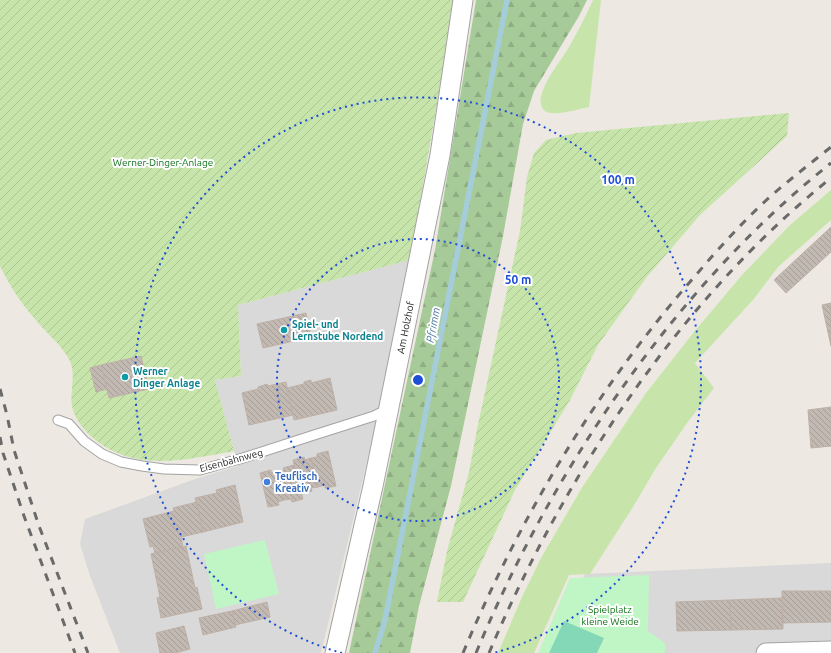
<svg xmlns="http://www.w3.org/2000/svg" width="831" height="653" font-family="Ubuntu,sans-serif">
	<defs>
		<pattern id="forest-firs" width="22" height="20" patternUnits="userSpaceOnUse"><rect width="22" height="20" fill="#a7ca99"/><path d="M5 1l3.5 6h-7zM16 11l3.5 6h-7z" fill="#8fad83"/></pattern>
		<pattern id="garden-furrows" width="10" height="10" patternUnits="userSpaceOnUse"><rect width="10" height="10" fill="#c7e5aa"/><path d="M-1 1l2-2M0 10L10 0M9 11l2-2" fill="none" stroke="#aac492"/></pattern>
		<pattern id="building-back-hatch" width="6" height="6" patternUnits="userSpaceOnUse"><rect width="6" height="6" fill="#c1b9b2"/><path d="M-1 5l2 2M0 0l6 6M5-1l2 2" fill="none" stroke="#a59e98"/></pattern>
	</defs>
	<rect width="100%" height="100%" fill="#ede9e2"/>
	<path fill="#dad9d9" d="M410 260 387 379 321 653H120L90 576 80 544 85 519 195 479 238 466 215 380 241 376 238 305Z
		M831 563V653H545L585 574Z"/>
	<path fill="#c7e5aa" d="M593 0H601L589 107C579 109 553 117 545 111 541 108 540 101 541 97 544 82 558 64 566 52 576 35 585 18 593 0Z
		M831 190V220L778 267 753 300 695 363 714 388 687 423 656 468 633 507 590 574 569 575 534 653H498L522 597 541 558 583 486 646 393 694 332 742 275 790 225Z"/>
	<path fill="url(#forest-firs)" d="M476 0H587L579 16 534 91 523 124 503 236 451 486 419 606 410 653H349L435 250Z"/>
	<path fill="#c0f6c5" d="M265 540 279 594 216 609 204 554Z
		M649 575 648 631 665 643V653H538L570 578Z"/>
	<path fill="url(#garden-furrows)" d="M0 0H455L410 260 238 305 241 376 215 380 234 451C185 460 133 473 92 437 84 430 76 420 73 410 68 394 77 377 70 361 62 345 46 333 35 319 21 303 9 285 0 266Z
		M789 113 787 136 700 215 646 278 598 345 570 400 515 490 463 602H437L447 551 469 472 477 429 520 231 527 177 534 153 546 140 576 133Z"/>
	<path fill="#84d8b8" d="M564 621 604 638 597 653H549Z"/>
	<g fill="none" stroke-linecap="round" stroke-linejoin="round">
		<path stroke="#a5cdd9" stroke-width="5.5" d="M375 653 385 620 507 0"/>
	</g>
	<path fill="url(#building-back-hatch)" stroke="#beb0a6" d="M831 227V252L786 293 774 280Z
		M831 303V346L822 305Z
		M306 313 311 337 263 348 257 324Z
		M141 356 149 389 109 398 101 365Z
		M101 365 107 389 96 392 90 368Z
		M330 378 337 410 294 420 287 388 304 384V382L311 380V383Z
		M286 382 293 415 249 425 242 393 258 389V387L267 384 268 386Z
		M831 407V446L811 448 808 410Z
		M328 451 336 486 325 488V485L318 487 311 458 317 457V454Z
		M304 457 305 460 311 458 318 487 311 488 312 491 301 494 293 460Z
		M294 465 303 499 292 502 291 499 284 500 278 472 284 470 283 468Z
		M271 470V473L278 472 284 500 278 502 279 505 268 507 260 473Z
		M235 485 243 522 203 532 195 498 217 493 216 490Z
		M197 502 203 532 181 537 183 547 155 553 153 546 150 547 143 519 174 511 173 508Z
		M186 546 195 588 197 587 202 609 161 618 157 598 160 597 151 554Z
		M782 591H831V622L782 623Z
		M782 598 783 629 731 630 730 600Z
		M730 600 731 630 677 631 676 602Z
		M267 602 270 617 235 625 232 611Z
		M232 611 236 627 203 635 199 618Z
		M184 626 190 649 175 653H160L156 633Z"/>
	<g fill="none" stroke-linecap="round" stroke-linejoin="round">
		<defs>
			<path id="lane" d="M58 420 69 424 84 441 102 454 121 462 142 466 164 469 200 470 243 458 311 436 374 416 388 409"/>
			<g id="street">
				<path id="s1" d="M335 653 373 486 440 155 463 0"/>
				<path d="M766 653 831 651"/>
			</g>
		</defs>
		<use href="#lane" stroke="#a3a3a3" stroke-width="11"/>
		<use href="#street" stroke="#a3a3a3" stroke-width="21"/>
		<use href="#lane" stroke="#fff" stroke-width="9"/>
		<use href="#street" stroke="#fff" stroke-width="19"/>
		<path stroke="#6a6a6a" stroke-width="3" stroke-dasharray="8 8" stroke-linecap="butt" d="M0 389 7 415 14 450 39 526 88 653
			M0 437 3 453 24 516 75 653
			M463 653C518 522 591 398 683 290 707 262 731 234 758 208 781 186 806 167 831 147
			M476 653C552 470 675 287 831 163
			M489 653C564 476 680 299 831 178"/>
	</g>
	<g fill="none" stroke="#1d4ed8" stroke-width="2" stroke-dasharray="2 4">
		<circle cx="418" cy="380" r="141"/>
		<path d="M342 653A283 283 0 1 1 494 653"/>
	</g>
	<g fill="#0f9aa8" stroke="#fff" stroke-width="1.5">
		<circle cx="284" cy="330" r="4"/>
		<circle cx="125" cy="377" r="4"/>
	</g>
	<circle fill="#3f7fe0" stroke="#fff" stroke-width="1.5" cx="267" cy="482" r="4"/>
	<g text-anchor="middle" stroke-width="4" stroke-linejoin="round" paint-order="stroke">
		<g font-size="10" fill="#117319" stroke="#fff">
			<text x="163" y="166">Werner-Dinger-Anlage</text>
			<text x="610" y="613">Spielplatz<tspan x="610" dy="12">kleine Weide</tspan></text>
		</g>
		<g font-size="10" font-weight="bold" fill="#0d838f" stroke="#fff" text-anchor="start">
			<text x="292" y="328">Spiel- und<tspan x="292" dy="12">Lernstube Nordend</tspan></text>
			<text x="133" y="375">Werner<tspan x="133" dy="12">Dinger Anlage</tspan></text>
		</g>
		<g font-size="10" fill="#1c1c1c" stroke="#fff">
			<text dy="4" stroke="none"><textPath href="#s1" startOffset="333">Am Holzhof</textPath></text>
			<text transform="translate(231 460) rotate(-15)" y="4">Eisenbahnweg</text>
		</g>
		<g font-size="10" font-weight="bold" fill="#366cbe" stroke="#fff" text-anchor="start">
			<text x="275" y="480">Teuflisch<tspan x="275" dy="12">Kreativ</tspan></text>
		</g>
		<g font-size="11" font-style="italic" fill="#4e7aa6" stroke="#fff">
			<text transform="translate(433 325) rotate(-79)" y="4">Pfrimm</text>
		</g>
	</g>
	<circle cx="418" cy="380" r="6" fill="#1d4ed8" stroke="#fff" stroke-width="2"/>
	<g font-size="12" text-anchor="middle" font-weight="bold" fill="#1d4ed8" stroke="#fff" stroke-width="4" stroke-linejoin="round" paint-order="stroke">
		<text x="618" y="184">100 m</text>
		<text x="518" y="284">50 m</text>
	</g>
</svg>
